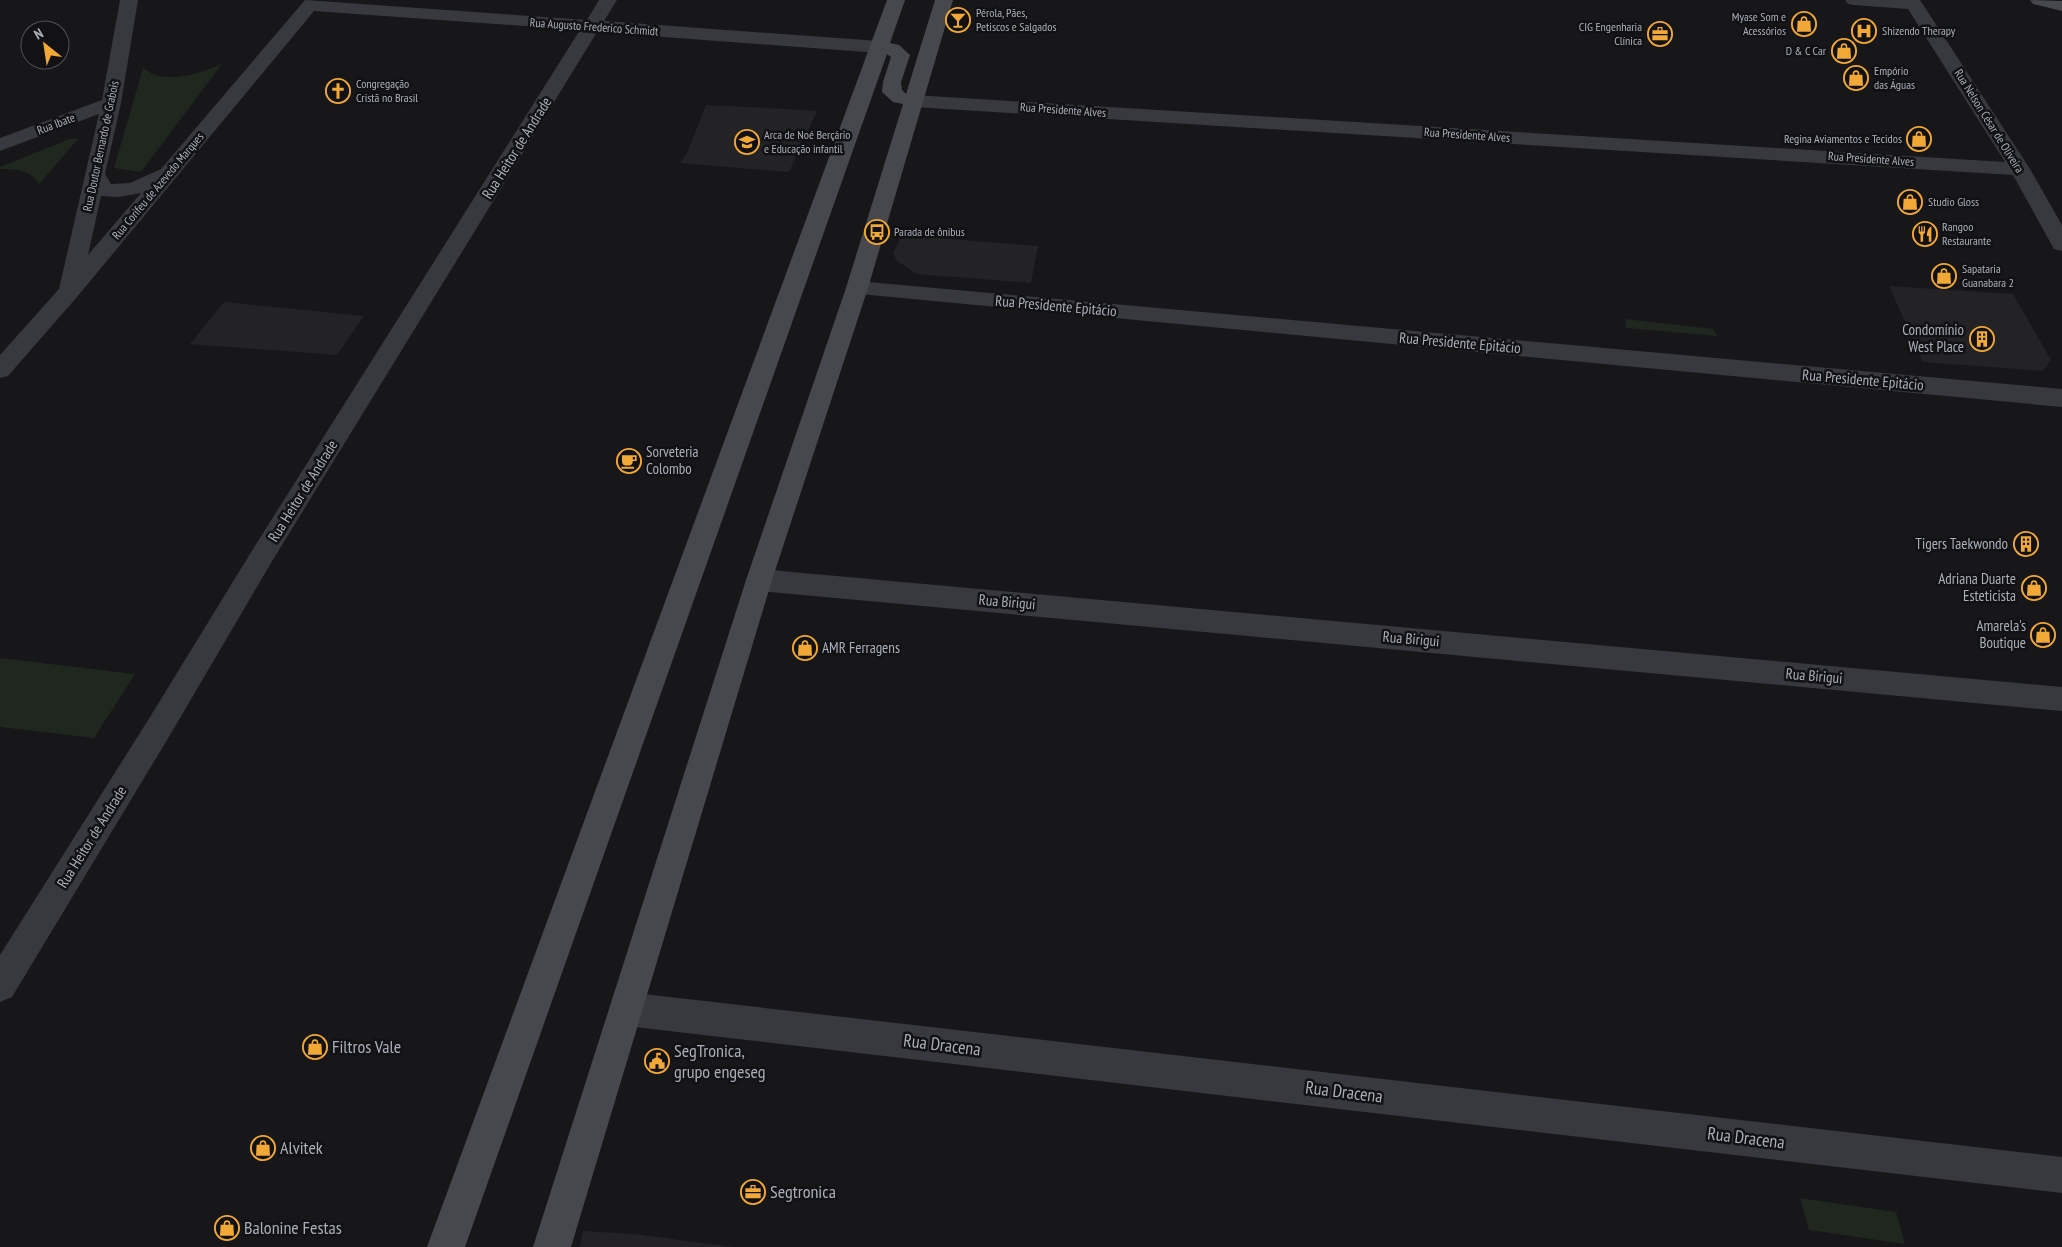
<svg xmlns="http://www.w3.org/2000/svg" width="2062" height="1247" font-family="'PT Sans Narrow',sans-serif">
	<rect width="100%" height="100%" fill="#171719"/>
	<path fill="#232326" d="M706 105 787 109 817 111 789 172 680 163 688 151Z
		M902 235 1038 246 1031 283 917 274 897 261 893 253Z
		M1889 286 2013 294 2051 360 2043 371 1923 362Z
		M224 302 364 316 337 355 190 344Z
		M583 1231 634 1234 733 1247H580Z"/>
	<path fill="#1f271f" d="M222 64 141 172 114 168 143 68C164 86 200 73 222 64Z
		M69 139H78L39 184C31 170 15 169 0 169V167Z
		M1625 319 1713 329 1717 336 1626 328Z
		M0 658 135 674 94 738 0 727Z
		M1800 1198 1896 1212 1905 1244 1809 1230Z"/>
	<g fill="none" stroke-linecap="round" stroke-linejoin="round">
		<path fill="#38393e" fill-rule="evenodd" d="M120 0H138L121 103 105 174 111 184 130 183 161 169 305 0 587 20 599 0H617L604 21 879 41 885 43 888 47 885 51 879 53 597 32 271 563 170 735 12 997 0 1002V955L150 717 253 549 580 30 314 11 77 297 8 376 0 378V355L59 289 99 114 0 151V138L102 100ZM141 193 88 255 101 196 119 197Z
			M1845 0H1920L2030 169 2062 225V251L2054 249 2013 175 914 107 907 105 904 101 907 97 914 95 2005 162 1908 9 1854 5 1848 4Z
			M857 281 2062 389V407L849 293 846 288 849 283Z
			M759 569 2062 687V711L759 591 750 588 746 580 750 572Z
			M626 992 2062 1157V1193L626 1026 614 1021 609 1009 614 997Z"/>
		<path fill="#46484e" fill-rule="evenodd" d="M887 0H905L890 43 899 45 910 55 901 82 902 90 906 94 935 0H953L868 288 772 580 571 1247H533L746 580 846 288 903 104 893 102 882 92 883 82 891 57 887 54 465 1247H427Z
			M2030 0 2062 1V11L2033 4Z"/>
	</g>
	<defs>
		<symbol id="bar-ring" viewBox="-11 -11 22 22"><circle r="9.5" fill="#121214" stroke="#f1a836" stroke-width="1.5"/><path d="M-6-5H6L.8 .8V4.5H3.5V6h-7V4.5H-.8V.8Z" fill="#f1a836"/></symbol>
		<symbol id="shop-ring" viewBox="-11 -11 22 22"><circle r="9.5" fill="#121214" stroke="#f1a836" stroke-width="1.5"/><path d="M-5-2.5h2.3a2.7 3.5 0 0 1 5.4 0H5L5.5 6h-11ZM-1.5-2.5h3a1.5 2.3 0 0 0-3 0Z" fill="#f1a836"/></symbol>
		<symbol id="hospital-ring" viewBox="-11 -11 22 22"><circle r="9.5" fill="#121214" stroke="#f1a836" stroke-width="1.5"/><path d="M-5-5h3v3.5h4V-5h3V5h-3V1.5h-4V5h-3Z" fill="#f1a836"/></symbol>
		<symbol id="office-ring" viewBox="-11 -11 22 22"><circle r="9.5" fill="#121214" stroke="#f1a836" stroke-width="1.5"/><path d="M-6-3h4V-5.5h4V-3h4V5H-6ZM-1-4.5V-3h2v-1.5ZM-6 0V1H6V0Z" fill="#f1a836"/></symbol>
		<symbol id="church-ring" viewBox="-11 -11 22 22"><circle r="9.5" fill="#121214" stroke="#f1a836" stroke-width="1.5"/><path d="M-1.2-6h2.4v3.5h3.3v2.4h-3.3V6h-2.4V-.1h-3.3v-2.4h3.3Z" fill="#f1a836"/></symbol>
		<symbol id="school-ring" viewBox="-11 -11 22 22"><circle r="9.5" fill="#121214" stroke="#f1a836" stroke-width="1.5"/><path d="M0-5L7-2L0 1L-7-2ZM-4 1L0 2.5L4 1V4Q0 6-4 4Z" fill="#f1a836"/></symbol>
		<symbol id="bus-ring" viewBox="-11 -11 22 22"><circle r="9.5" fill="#121214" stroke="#f1a836" stroke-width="1.5"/><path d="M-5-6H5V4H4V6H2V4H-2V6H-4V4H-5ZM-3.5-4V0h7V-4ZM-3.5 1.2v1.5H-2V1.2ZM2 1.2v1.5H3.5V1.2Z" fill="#f1a836"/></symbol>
		<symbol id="restaurant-ring" viewBox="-11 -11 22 22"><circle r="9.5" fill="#121214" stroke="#f1a836" stroke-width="1.5"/><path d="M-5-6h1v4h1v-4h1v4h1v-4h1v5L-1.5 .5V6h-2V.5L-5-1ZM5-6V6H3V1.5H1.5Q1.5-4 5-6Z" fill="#f1a836"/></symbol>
		<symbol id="building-ring" viewBox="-11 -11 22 22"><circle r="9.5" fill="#121214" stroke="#f1a836" stroke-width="1.5"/><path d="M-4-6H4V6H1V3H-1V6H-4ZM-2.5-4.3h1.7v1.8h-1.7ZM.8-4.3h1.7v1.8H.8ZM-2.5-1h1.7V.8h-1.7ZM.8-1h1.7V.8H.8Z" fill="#f1a836"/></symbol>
		<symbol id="cafe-ring" viewBox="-11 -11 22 22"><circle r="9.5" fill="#121214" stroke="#f1a836" stroke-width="1.5"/><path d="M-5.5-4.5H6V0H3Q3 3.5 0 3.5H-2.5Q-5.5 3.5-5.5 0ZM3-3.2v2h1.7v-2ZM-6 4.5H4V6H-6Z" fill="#f1a836"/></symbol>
		<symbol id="civic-ring" viewBox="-11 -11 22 22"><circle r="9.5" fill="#121214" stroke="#f1a836" stroke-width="1.5"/><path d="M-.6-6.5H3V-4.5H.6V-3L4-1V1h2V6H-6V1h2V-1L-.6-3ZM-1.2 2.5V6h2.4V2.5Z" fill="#f1a836"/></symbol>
	</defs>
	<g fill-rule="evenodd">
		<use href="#bar-ring" x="944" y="6" width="28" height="28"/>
		<use href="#shop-ring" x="1790" y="10" width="28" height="28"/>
		<use href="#hospital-ring" x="1850" y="17" width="28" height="28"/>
		<use href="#office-ring" x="1646" y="20" width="28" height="28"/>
		<use href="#shop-ring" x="1830" y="37" width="28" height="28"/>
		<use href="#shop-ring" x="1842" y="64" width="28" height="28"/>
		<use href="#church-ring" x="324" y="77" width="28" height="28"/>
		<use href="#shop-ring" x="1905" y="125" width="28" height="28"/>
		<use href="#school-ring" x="733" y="128" width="28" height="28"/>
		<use href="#shop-ring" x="1896" y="188" width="28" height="28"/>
		<use href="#bus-ring" x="863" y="218" width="28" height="28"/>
		<use href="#restaurant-ring" x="1911" y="220" width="28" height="28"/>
		<use href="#shop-ring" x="1930" y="262" width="28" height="28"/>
		<use href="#building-ring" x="1968" y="325" width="28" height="28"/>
		<use href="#cafe-ring" x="615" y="447" width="28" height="28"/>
		<use href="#building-ring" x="2012" y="530" width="28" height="28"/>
		<use href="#shop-ring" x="2020" y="574" width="28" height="28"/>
		<use href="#shop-ring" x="2029" y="621" width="28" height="28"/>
		<use href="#shop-ring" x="791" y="634" width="28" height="28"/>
		<use href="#shop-ring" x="301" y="1033" width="28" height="28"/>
		<use href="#civic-ring" x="643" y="1047" width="28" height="28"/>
		<use href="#shop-ring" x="249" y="1134" width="28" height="28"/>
		<use href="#office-ring" x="739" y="1178" width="28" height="28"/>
		<use href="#shop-ring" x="213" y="1214" width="28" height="28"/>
	</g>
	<g text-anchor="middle" stroke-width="5" stroke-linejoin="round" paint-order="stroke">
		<g font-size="12" fill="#a9afb9" stroke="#121214" text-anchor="start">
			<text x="976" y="17">Pérola, Pães,<tspan x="976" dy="14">Petiscos e Salgados</tspan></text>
			<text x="1786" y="21" text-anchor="end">Myase Som e<tspan x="1786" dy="14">Acessórios</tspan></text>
			<text x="1642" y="31" text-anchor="end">CIG Engenharia<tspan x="1642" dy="14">Clínica</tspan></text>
			<text x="1882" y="35">Shizendo Therapy</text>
			<text x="1826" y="55" text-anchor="end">D &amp; C Car</text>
			<text x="1874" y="75">Empório<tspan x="1874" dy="14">das Águas</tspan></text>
			<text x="356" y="88">Congregação<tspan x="356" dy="14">Cristã no Brasil</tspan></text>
			<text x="764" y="139">Arca de Noé Berçário<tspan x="764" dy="14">e Educação infantil</tspan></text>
			<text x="1902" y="143" text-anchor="end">Regina Aviamentos e Tecidos</text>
			<text x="1928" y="206">Studio Gloss</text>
			<text x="1942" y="231">Rangoo<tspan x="1942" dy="14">Restaurante</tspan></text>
			<text x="894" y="236">Parada de ônibus</text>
			<text x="1962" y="273">Sapataria<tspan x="1962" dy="14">Guanabara 2</tspan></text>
		</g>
		<g font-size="12" fill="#a9afb9" stroke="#121214">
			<text transform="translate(594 27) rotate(4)" y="4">Rua Augusto Frederico Schmidt</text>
			<text transform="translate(1063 110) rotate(4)" y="4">Rua Presidente Alves</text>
			<text transform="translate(1989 121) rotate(58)" y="4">Rua Nelson César de Oliveira</text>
			<text transform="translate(56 124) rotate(-21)" y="4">Rua Ibate</text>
			<text transform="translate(1467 135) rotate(4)" y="4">Rua Presidente Alves</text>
			<text transform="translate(101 146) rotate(-78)" y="4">Rua Doutor Bernardo de Grabois</text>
			<text transform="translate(1871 159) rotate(4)" y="4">Rua Presidente Alves</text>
			<text transform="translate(158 186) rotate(-50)" y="4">Rua Corifeu de Azevedo Marques</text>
		</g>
		<g font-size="15" fill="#a9afb9" stroke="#121214">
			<text transform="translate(517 148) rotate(-58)" y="5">Rua Heitor de Andrade</text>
			<text transform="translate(1056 306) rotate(5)" y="5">Rua Presidente Epitácio</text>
			<text transform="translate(1460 343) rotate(5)" y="5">Rua Presidente Epitácio</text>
			<text transform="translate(1863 380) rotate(5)" y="5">Rua Presidente Epitácio</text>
			<text transform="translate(303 491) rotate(-58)" y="5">Rua Heitor de Andrade</text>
			<text transform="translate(1007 602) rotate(5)" y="5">Rua Birigui</text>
			<text transform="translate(1411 639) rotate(5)" y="5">Rua Birigui</text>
			<text transform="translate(1814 676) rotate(5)" y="5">Rua Birigui</text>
			<text transform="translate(92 837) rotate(-58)" y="5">Rua Heitor de Andrade</text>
		</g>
		<g font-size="15" fill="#a9afb9" stroke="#121214" text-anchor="end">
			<text x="1964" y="335">Condomínio<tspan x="1964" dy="17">West Place</tspan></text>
			<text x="646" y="457" text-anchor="start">Sorveteria<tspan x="646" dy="17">Colombo</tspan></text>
			<text x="2008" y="549">Tigers Taekwondo</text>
			<text x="2016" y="584">Adriana Duarte<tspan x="2016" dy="17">Esteticista</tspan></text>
			<text x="2026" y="631">Amarela's<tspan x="2026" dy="17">Boutique</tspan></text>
			<text x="822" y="653" text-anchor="start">AMR Ferragens</text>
		</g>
		<g font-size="18" fill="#a9afb9" stroke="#121214">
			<text transform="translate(942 1045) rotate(7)" y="6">Rua Dracena</text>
			<text transform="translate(1344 1092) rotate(7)" y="6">Rua Dracena</text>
			<text transform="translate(1746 1138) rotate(7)" y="6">Rua Dracena</text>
		</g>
		<g font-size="18" fill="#a9afb9" stroke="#121214" text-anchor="start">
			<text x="332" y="1053">Filtros Vale</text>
			<text x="674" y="1057">SegTronica,<tspan x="674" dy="21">grupo engeseg</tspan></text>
			<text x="280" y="1154">Alvitek</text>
			<text x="770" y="1198">Segtronica</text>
			<text x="244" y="1234">Balonine Festas</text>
		</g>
	</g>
	<g transform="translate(45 45) rotate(330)"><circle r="24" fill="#121214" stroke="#4e5156"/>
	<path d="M0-4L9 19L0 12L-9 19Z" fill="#f1a836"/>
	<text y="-8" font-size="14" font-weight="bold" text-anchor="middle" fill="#a9afb9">N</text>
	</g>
</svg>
